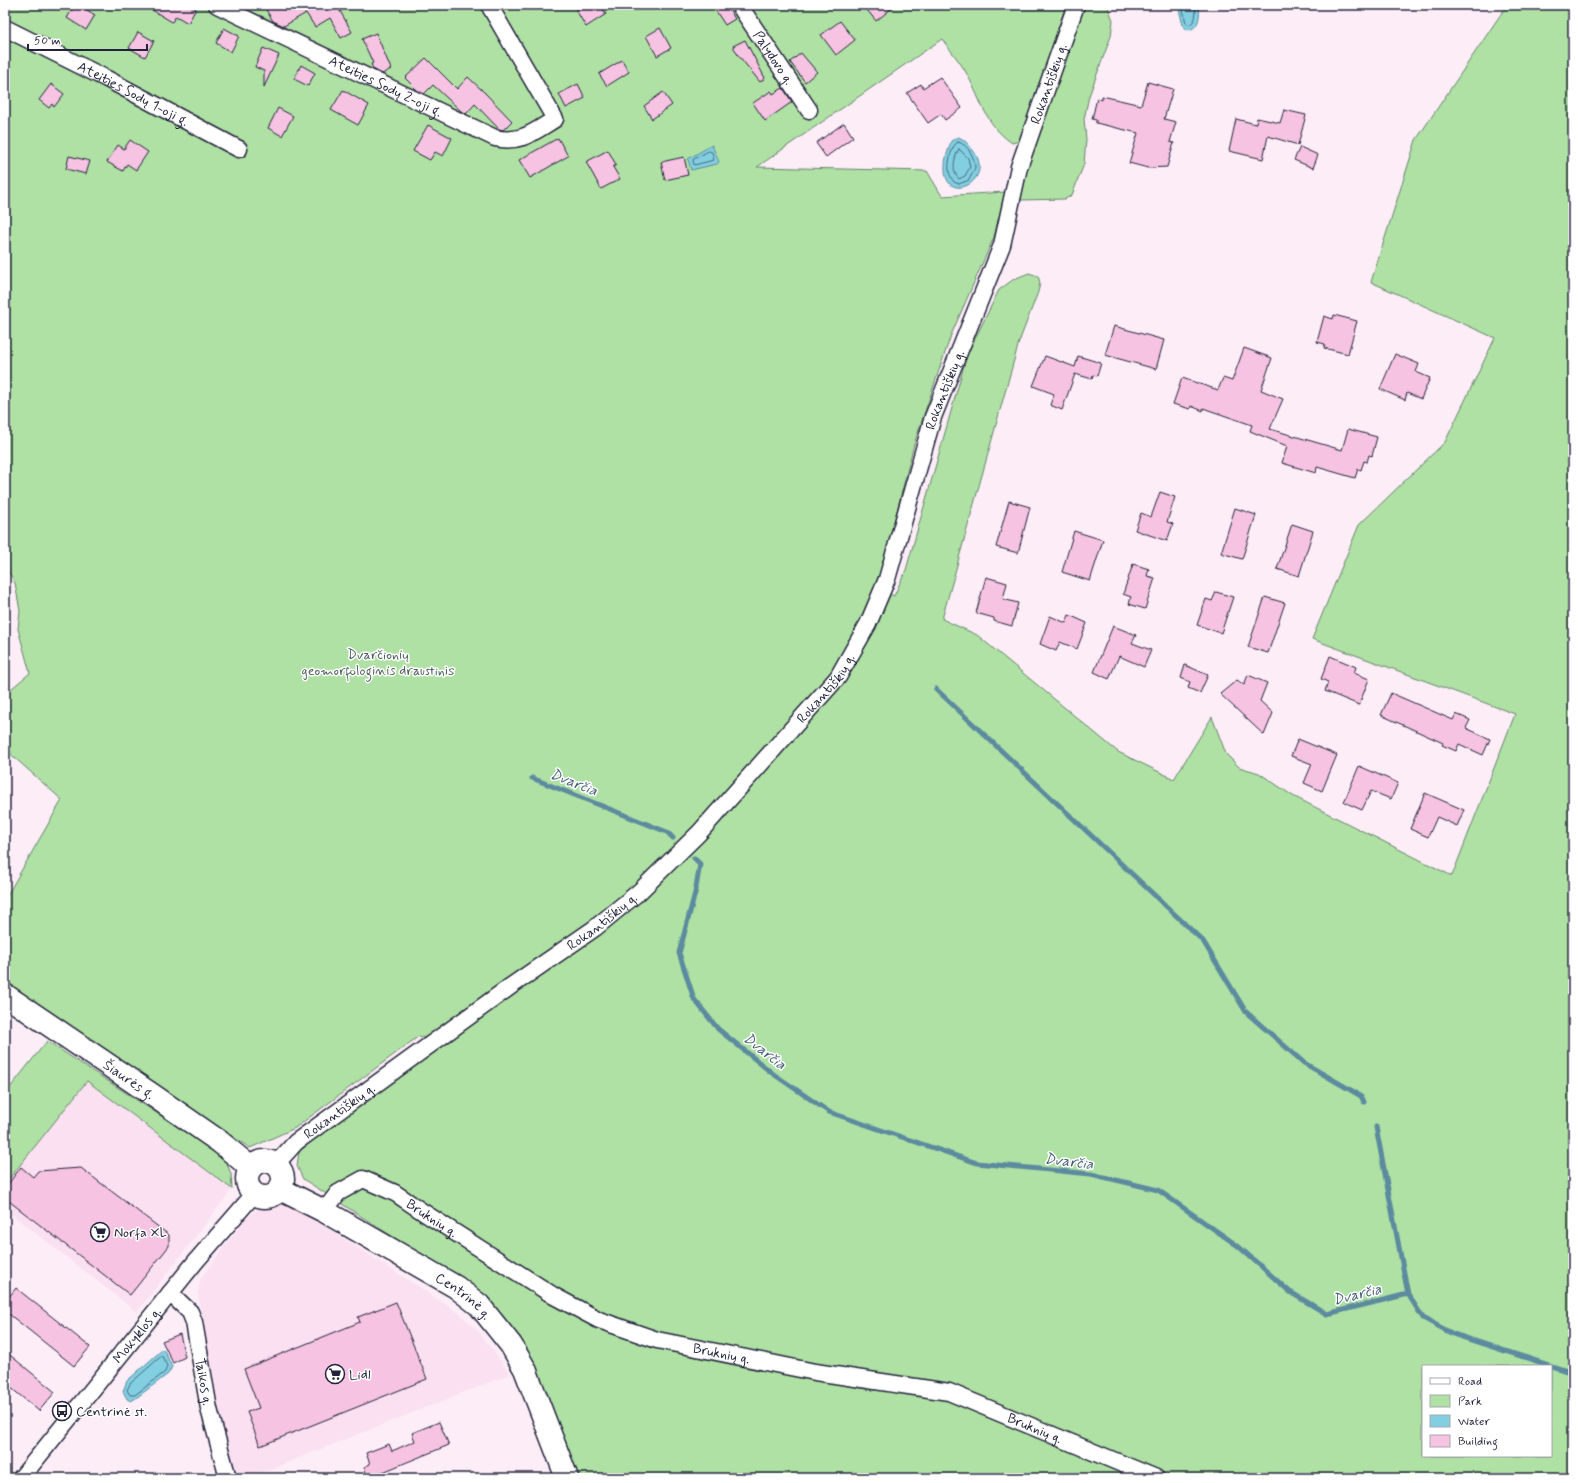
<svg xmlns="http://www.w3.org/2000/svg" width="1578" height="1483" font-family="Mynerve,sans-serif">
	<rect width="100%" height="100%" fill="#fcedf6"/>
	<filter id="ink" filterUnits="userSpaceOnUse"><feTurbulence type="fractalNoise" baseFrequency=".025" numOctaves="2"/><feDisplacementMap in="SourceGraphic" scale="8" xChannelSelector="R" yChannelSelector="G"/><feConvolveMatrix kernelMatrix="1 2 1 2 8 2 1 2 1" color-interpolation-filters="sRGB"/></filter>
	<g filter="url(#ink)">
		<path fill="#fae0f0" d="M87 1081 232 1189 137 1312 5 1209V1184Z
			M273 1199 284 1200 459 1313 479 1332 510 1374 248 1478H234L220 1426 198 1293 201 1278 247 1217Z"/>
		<path fill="#aee1a3" stroke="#68826f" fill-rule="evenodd" d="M5 5H1066L1020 141 1012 143C983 123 981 97 964 69 958 59 949 49 942 39L757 167 927 171 942 196 1005 192 994 237 951 335 914 444 879 581 876 588 894 596 906 570 967 355 999 290 1014 279 1029 273 1038 276 1040 283 1038 292 1019 342 942 619 977 635 1118 752 1174 779 1212 717 1226 754 1239 767 1259 773 1293 796 1452 876 1515 714 1312 639 1359 525 1445 442 1495 338 1371 282 1416 140 1507 5H1573V1478H576L537 1370 522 1341 502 1316 478 1294 437 1265 303 1179 297 1166 299 1152 323 1130 441 1044 419 1036 295 1128 250 1148 5 987V899L62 800 5 749V694L30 673 18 629 20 611 15 583 5 565ZM1423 1366H1551V1456H1423Z
			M1081 5H1107L1113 20 1111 36 1089 96 1084 119 1086 139 1084 164 1072 195 1065 199 1020 200 1024 169Z
			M47 1041 225 1158 231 1174 232 1189 87 1081 5 1184V1094Z"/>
		<path fill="#82cfe1" stroke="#5c8a9f" d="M1178 5H1199C1200 15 1200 28 1188 30L1183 26Z
			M959 137C965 140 968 144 972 149 999 181 942 208 945 165 945 157 949 149 951 141Z
			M712 145 719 162 717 164 691 170 688 159Z
			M163 1349 165 1352 172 1367 168 1374 136 1398 131 1401 127 1399 123 1391 127 1381Z"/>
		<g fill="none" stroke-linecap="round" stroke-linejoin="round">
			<path stroke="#48677d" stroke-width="1" d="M1182 5 1186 23 1189 25C1197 21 1196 13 1195 5
				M958 142C968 144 975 158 975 168L969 180 959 184 954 182C952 179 949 175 949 170 948 163 951 145 958 142Z
				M959 149 968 158 970 167 965 176 959 179C951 172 954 157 959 149Z
				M709 151 712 152 714 160 694 165 693 160Z
				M162 1356 167 1366 165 1372 135 1395H130L127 1390 130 1384Z"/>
			<path stroke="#5c8a9f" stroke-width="5" d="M936 689 1203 941 1246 1012 1304 1063 1361 1096 1364 1102
				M532 778 667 832 673 838
				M694 858 700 864 695 893 679 953 694 999 718 1029 772 1073 829 1112 977 1163 1091 1174 1158 1190 1238 1246 1290 1292 1327 1314 1408 1294 1423 1318 1453 1334 1573 1373
				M1376 1127 1408 1294"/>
		</g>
		<path fill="#f6c3e2" stroke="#22223b" d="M75 5H79L95 15 86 30 67 18Z
			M144 5H190L196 9 188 23 176 16 172 22Z
			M263 5H351L340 11 352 32 341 38 330 18 315 27 306 13 284 26 273 21Z
			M585 5H600L606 14 586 27 576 10Z
			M712 5H727L735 19 725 25Z
			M863 5H896L876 21Z
			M840 21 855 40 836 55 821 35Z
			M224 28 239 36 231 52 216 43Z
			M660 28 671 48 657 56 646 36Z
			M138 32 154 41 145 57 129 48Z
			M376 33 391 69 382 74 373 69 371 64 373 63 362 39Z
			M745 40 765 78 760 82 738 55 733 46Z
			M263 48 279 55 264 87V71L255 67Z
			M801 53 817 72 805 82 790 62Z
			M426 58 457 89 468 77 485 93 512 121 503 130 499 129 475 104 466 114 461 111 433 85 424 94 417 90 405 78Z
			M622 60 629 72 607 86 599 74Z
			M301 65 315 73 308 86 294 79Z
			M940 77 962 108 945 120 941 114 928 123 907 93 921 84 923 88Z
			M1148 82 1173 89 1164 119 1176 122 1170 142 1174 143 1167 167 1148 168 1129 163 1138 133 1096 123V120L1092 119 1097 98 1102 100V96L1141 105Z
			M51 84 64 94 54 107 52 104 49 108 39 100Z
			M578 84 585 98 566 108 559 94Z
			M783 88 792 102 765 121 753 103 771 91 773 94Z
			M343 90 369 105 358 125 331 110Z
			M663 92 672 105 652 119 644 106Z
			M278 108 293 116 282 136 268 128Z
			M1284 110 1306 115 1298 145 1268 136 1263 159 1229 151 1236 119 1256 124 1257 118 1280 123Z
			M844 123 853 137 826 157 816 143Z
			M428 125 452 138 443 156 435 152 430 160 413 151Z
			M558 138 568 156 530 178 519 160Z
			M130 140 148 152 136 170 127 164 123 171 107 162 118 145 124 149Z
			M1300 147 1318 155 1313 168 1294 160Z
			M608 150 616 165 613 167 620 179 601 189 586 162Z
			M69 156 90 161 86 174 66 169Z
			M684 157 688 175 665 180 661 162Z
			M1334 315 1357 321 1348 354 1324 348 1325 344 1317 342 1324 316 1333 319Z
			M1114 326 1164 340 1156 369 1105 355Z
			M1244 348 1272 358 1261 390 1283 399 1270 429 1342 450 1348 429 1377 437 1372 456 1369 455 1367 462 1364 461 1361 470 1358 469 1355 478 1317 467 1316 473 1282 463 1287 446 1250 431 1252 425 1203 408V411L1191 406 1190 409 1173 404 1182 378 1218 390 1223 378 1232 381Z
			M1395 354 1419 364 1416 372 1430 378 1421 399 1407 393 1405 400 1380 389Z
			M1045 356 1075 367 1078 356 1101 363 1097 376 1093 375 1092 379 1075 374 1062 410 1050 405 1054 394 1033 386Z
			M1160 492 1175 497 1167 522 1173 524 1167 541 1135 530 1141 513 1151 517Z
			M1009 501 1030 507 1018 553 996 547Z
			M1235 508 1256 515 1242 559 1221 553Z
			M1292 524 1313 531 1299 576 1277 569Z
			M1074 531 1103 540 1090 581 1062 572Z
			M1133 564 1149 569 1147 576 1155 578 1145 609 1129 604 1131 597 1123 594Z
			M986 577 1007 583 1003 599 1018 603 1012 626 994 621V618L976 613Z
			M1216 592 1233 597 1221 633 1197 625 1206 599 1212 601Z
			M1265 597 1285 603 1268 653 1248 647Z
			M1069 615 1087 623 1077 649 1060 642 1056 651 1040 644 1050 616 1066 623Z
			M1113 626 1136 635 1132 643 1151 650 1144 667 1119 656 1109 679 1094 672Z
			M1330 656 1356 667 1354 673 1369 679 1359 705 1325 691 1328 682 1321 679Z
			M1185 665 1208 675 1200 693 1188 688 1190 682 1181 678Z
			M1248 675 1267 683 1260 701 1273 713 1264 735 1220 694 1237 680 1244 685Z
			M1391 693 1453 720 1456 714 1470 720 1466 728 1490 739 1483 755 1459 744 1456 751 1442 745 1443 743 1381 715Z
			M1298 739 1337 755 1322 791 1304 783 1312 764 1291 756Z
			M1359 766 1398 783 1391 799 1371 791 1362 810 1344 802Z
			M1425 793 1464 810 1457 826 1437 817 1428 837 1410 829Z
			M21 1167 33 1177 38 1171 81 1168 169 1235V1246L130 1295 5 1198V1188Z
			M16 1288 90 1347 74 1366 5 1311V1302Z
			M396 1302 427 1379 260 1446 247 1412 259 1408 244 1369 360 1322 358 1317Z
			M180 1334 185 1357 173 1363 162 1341Z
			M5 1351 55 1392 39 1411 5 1383Z
			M439 1422 449 1445 368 1478 364 1467 370 1464 366 1453 389 1444 392 1451 415 1441 412 1433Z"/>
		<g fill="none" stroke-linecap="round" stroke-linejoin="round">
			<defs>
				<g id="street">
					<path id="s1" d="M217 5 495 138C521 144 535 131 555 119L489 5"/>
					<path id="s2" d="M739 5 809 110"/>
					<path id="s3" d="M5 28 107 79 239 149"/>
					<path id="s4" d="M276 1164 296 1142 511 986 595 928 640 891 699 833 838 677 868 624 887 579 933 417 1002 245 1019 167 1076 5"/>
					<path id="s5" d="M324 1211 338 1193 363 1179 395 1193 423 1212 554 1296 599 1320 657 1340 815 1372 949 1392 1156 1478"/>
					<path id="s6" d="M170 1293 190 1312 194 1322 209 1409 228 1478"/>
					<path id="s7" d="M21 1478 196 1261 255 1193"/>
				</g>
				<g id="secondary">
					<path id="s8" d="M5 995 154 1096 220 1142 251 1168"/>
					<circle cx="265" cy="1179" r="18"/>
					<path id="s9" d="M280 1189 324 1211 456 1287 479 1305 511 1345 525 1369 567 1478"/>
				</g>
			</defs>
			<use href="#street" stroke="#22223b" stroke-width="19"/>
			<use href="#secondary" stroke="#22223b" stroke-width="25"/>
			<use href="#street" stroke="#fff" stroke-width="16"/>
			<use href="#secondary" stroke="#fff" stroke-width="22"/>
		</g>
	</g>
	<defs>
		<symbol id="supermarket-ring" viewBox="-11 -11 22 22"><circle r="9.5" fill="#fff" stroke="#22223b" stroke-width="1.5"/><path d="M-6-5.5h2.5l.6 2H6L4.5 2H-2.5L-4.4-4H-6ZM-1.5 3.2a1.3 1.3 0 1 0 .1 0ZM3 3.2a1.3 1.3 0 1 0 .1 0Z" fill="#22223b"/></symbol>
		<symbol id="bus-ring" viewBox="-11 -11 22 22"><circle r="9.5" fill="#fff" stroke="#22223b" stroke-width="1.5"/><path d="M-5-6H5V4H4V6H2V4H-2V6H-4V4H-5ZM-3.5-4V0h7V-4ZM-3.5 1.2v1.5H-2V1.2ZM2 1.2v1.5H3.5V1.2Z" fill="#22223b"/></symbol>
	</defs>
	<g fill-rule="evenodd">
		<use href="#supermarket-ring" x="89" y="1221" width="22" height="22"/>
		<use href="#supermarket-ring" x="324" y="1363" width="22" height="22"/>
		<use href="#bus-ring" x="51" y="1400" width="22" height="22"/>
	</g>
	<g text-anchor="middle" stroke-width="3" stroke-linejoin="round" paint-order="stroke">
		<g font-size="14" fill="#22223b" stroke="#fff">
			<text dy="5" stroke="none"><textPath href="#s2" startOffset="63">Palydovo g.</textPath></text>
			<text dy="5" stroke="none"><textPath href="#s4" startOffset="1379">Rokantiškių g.</textPath></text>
			<text dy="5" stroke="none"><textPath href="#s1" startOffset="187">Ateities Sodų 2-oji g.</textPath></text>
			<text dy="5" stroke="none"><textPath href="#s3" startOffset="144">Ateities Sodų 1-oji g.</textPath></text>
			<text dy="5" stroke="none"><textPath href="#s4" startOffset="1055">Rokantiškių g.</textPath></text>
			<text dy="5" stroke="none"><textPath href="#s4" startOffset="731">Rokantiškių g.</textPath></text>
			<text dy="5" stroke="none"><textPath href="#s4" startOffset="407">Rokantiškių g.</textPath></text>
			<text dy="5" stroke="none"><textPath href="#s8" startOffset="150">Šiaurės g.</textPath></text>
			<text dy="5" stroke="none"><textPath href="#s4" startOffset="83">Rokantiškių g.</textPath></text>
			<text dy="5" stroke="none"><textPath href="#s5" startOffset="131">Bruknių g.</textPath></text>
			<text dy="5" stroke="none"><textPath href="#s9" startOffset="213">Centrinė g.</textPath></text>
			<text dy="5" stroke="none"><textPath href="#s7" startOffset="184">Mokyklos g.</textPath></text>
			<text dy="5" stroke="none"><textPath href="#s5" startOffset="454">Bruknių g.</textPath></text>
			<text dy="5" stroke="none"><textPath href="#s6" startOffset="99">Taikos g.</textPath></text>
			<text dy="5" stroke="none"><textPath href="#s5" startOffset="778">Bruknių g.</textPath></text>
		</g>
		<g font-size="14" fill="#4c5b5a" stroke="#fff">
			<text x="378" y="659">Dvarčionių<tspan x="378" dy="16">geomorfologinis draustinis</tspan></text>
		</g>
		<g font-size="14" fill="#22223b" stroke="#fff" text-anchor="start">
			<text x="114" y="1237">Norfa XL</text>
			<text x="349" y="1379">Lidl</text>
			<text x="76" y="1416">Centrinė st.</text>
		</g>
		<g font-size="15" font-style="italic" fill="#445f75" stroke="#fff">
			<text transform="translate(574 782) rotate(22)" y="5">Dvarčia</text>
			<text transform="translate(765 1051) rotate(38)" y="5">Dvarčia</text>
			<text transform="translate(1069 1161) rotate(7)" y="5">Dvarčia</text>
			<text transform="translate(1357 1294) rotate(-14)" y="5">Dvarčia</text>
		</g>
	</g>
	<rect width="1578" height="1483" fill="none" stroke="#fff" stroke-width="20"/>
	<rect x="10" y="10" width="1558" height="1463" fill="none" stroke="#22223b" stroke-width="1.5" filter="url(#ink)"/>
	<rect x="1422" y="1365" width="130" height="92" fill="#ffffff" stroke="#a7a7b1"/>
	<rect x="1430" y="1378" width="20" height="6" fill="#ffffff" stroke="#a7a7b1"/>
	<text x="1458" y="1385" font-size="12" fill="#22223b">Road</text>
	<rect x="1430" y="1395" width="20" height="12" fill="#aee1a3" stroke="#a7a7b1"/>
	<text x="1458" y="1405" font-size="12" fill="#22223b">Park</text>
	<rect x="1430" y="1415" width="20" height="12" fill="#82cfe1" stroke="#a7a7b1"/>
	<text x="1458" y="1425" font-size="12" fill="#22223b">Water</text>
	<rect x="1430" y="1435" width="20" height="12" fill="#f6c3e2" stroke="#a7a7b1"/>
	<text x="1458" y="1445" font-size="12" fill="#22223b">Building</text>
	<path d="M28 44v6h119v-6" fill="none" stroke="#22223b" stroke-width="2"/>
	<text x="34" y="44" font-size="12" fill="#22223b" stroke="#ffffff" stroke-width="3" paint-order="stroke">50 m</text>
</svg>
